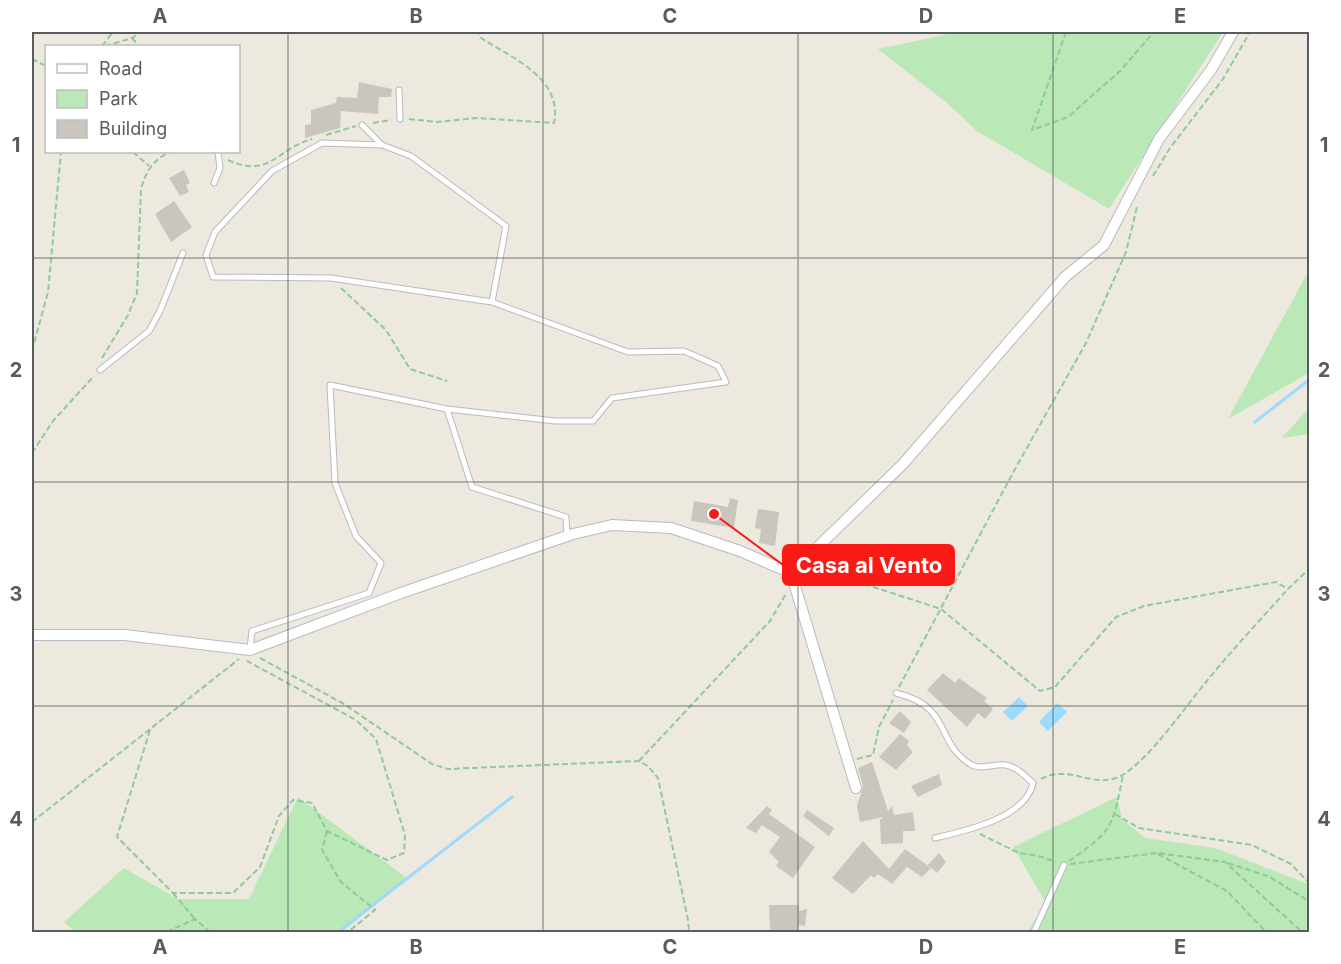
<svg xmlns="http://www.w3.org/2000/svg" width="1341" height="964" font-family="Inter,sans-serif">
	<rect width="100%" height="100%" fill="#ede9de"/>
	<path fill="#bae8b7" d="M958 32H1223L1109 209 977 131 947 103 878 49Z
		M1309 270V373L1228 419Z
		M1309 408V434L1282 438Z
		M298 797 408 879 342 932H75L64 922 124 868 178 899H249Z
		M1117 797 1122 819 1145 838 1215 848 1308 884 1309 932H1027L1046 903 1013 847Z"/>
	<path fill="#9cdaff" d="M1019 697 1028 706 1012 721 1003 712Z
		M1057 703 1067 712 1048 731 1039 722Z"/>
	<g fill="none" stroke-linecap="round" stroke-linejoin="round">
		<path stroke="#9cdaff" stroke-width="3" d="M1255 422 1310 379
			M338 932 512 797"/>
	</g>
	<path fill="#cac5bd" d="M359 82 392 89 391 97H379L378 114 341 111 340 128 305 138V125L311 124V110L336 103 337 97 357 98Z
		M184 170 190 183 186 185 189 192 180 196 169 178Z
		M174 201 192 227 171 242 155 214Z
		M730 498 738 500 734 528 691 521 694 501 728 507Z
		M758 509 779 512 775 546 759 543 761 529 755 528Z
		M943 673 955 683 959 678 987 698 984 701 993 709 985 719 978 713 967 727 927 690Z
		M900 711 911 722 904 733 889 723Z
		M900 734 909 741 907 745 913 752 896 770 879 757Z
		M872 762 888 811 892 806 894 815 913 812 915 831H903V843L881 844 880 820 883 817 860 822 857 806 863 786 858 768Z
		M939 774 942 785 918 797 911 786Z
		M767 806 772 810 769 814 815 847 793 878 776 866 779 862 769 852 780 837 762 825 756 833 746 828Z
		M807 810 834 828 829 836 803 816Z
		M863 841 889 869 905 849 931 868 922 877 907 867 892 884 878 874 874 878 871 875 853 894 832 878Z
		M939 853 946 862 937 873 928 865Z
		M769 905H799V911L807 909 805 926 799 925 798 931H770Z"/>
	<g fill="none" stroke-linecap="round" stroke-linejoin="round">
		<defs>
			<path id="service" d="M399 90 400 119
				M362 125 382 145
				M214 183 220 168 218 152
				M100 370 149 331 160 311 183 253
				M447 409 555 421H593L612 398 726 382 718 366 684 351 628 352 492 302 331 278 213 277 206 255 215 232 272 171 322 143 382 145 411 156 506 226 492 302
				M250 649 252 631 369 593 381 563 356 536 335 483 330 385 447 409 472 487 566 517 567 536
				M896 693C953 707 934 741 970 764 980 771 995 763 1006 765 1017 767 1025 776 1033 783 1026 818 965 831 935 838
				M1034 932 1064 865"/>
			<path id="minor" d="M791 573 903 464 1065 277 1104 245 1159 139 1211 70 1233 32
				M32 635H125L250 650 401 593 573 534 612 525 671 528 740 551 791 573 856 788"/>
		</defs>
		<use href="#service" stroke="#b7babf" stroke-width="7"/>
		<use href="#minor" stroke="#b7babf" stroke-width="12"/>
		<path stroke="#90c99c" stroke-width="2" stroke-dasharray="6 3" stroke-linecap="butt" d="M1066 32 1032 130 1068 117 1120 71 1154 32
			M132 38 139 46
			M102 46 113 32
			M105 46 132 38 142 32
			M32 59 46 66
			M409 119 437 122 477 118 554 123C563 78 512 58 481 38L478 32
			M373 123 391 120
			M326 135 356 126
			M133 152 149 166
			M228 160C270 179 276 149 312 139
			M1153 176 1170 148 1223 79 1250 32
			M341 288 386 330 410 369 447 381
			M32 351 48 292 61 152
			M102 358 128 315 137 293 141 189C146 171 153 160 170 152
			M32 453 53 421 94 376
			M805 575 818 569 941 609 1040 691 1055 687 1116 617 1144 606 1276 582 1288 589 1310 568
			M260 658 344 704 432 764 448 769 639 761 648 766 658 778 688 920 689 932
			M899 687 1015 469 1086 343 1126 252 1137 207
			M150 730 117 837 173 893H233L260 867 279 816 293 800 312 803 327 831 387 860 404 853 405 835 376 739 356 720 247 661
			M857 759 873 755 879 727 893 700
			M639 761 770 621 787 592
			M1041 779C1070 763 1096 792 1124 774 1151 757 1185 707 1206 682 1232 650 1261 619 1288 589
			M1115 814 1139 828 1252 845 1291 864 1310 884
			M32 822 239 659
			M327 831 322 850 341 882 375 910 348 932
			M980 834 1019 853 1039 856 1056 862
			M1158 854 1227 891 1266 932
			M1069 861C1113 831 1113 826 1123 775
			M1228 863 1270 877 1310 902
			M1070 864 1157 853 1225 862 1302 932
			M173 893 194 918
			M167 932 195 919 210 932"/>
		<use href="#service" stroke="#fff" stroke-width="5"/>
		<use href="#minor" stroke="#fff" stroke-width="10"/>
	</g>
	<path fill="none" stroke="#575c61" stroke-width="1.5" stroke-opacity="0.55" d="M288 32V932M543 32V932M798 32V932M1053 32V932M32 258H1310M32 482H1310M32 706H1310"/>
	<path fill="none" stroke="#fa1a16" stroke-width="2" d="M714 514L783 565"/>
	<circle fill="#fa1a16" stroke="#fff" stroke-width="2" cx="714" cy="514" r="6"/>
	<rect fill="#fa1a16" stroke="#fa1a16" stroke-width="2" x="783" y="545" width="171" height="40" rx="6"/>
	<g font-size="22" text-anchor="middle" font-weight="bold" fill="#fff">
		<text x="869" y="573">Casa al Vento</text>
	</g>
	<rect width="1341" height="964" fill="none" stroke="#ffffff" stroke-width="66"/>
	<rect x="45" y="45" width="195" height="108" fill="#ffffff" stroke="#bcbec0" stroke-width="1.5"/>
	<rect x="57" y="64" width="30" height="9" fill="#ffffff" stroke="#bcbec0" stroke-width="1.5"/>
	<text x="99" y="75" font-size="18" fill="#575c61">Road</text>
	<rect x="57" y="90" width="30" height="18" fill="#bae8b7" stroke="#bcbec0" stroke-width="1.5"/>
	<text x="99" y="105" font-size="18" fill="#575c61">Park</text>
	<rect x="57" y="120" width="30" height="18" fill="#cac5bd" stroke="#bcbec0" stroke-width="1.5"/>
	<text x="99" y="135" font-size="18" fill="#575c61">Building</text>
	<rect x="33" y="33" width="1275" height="898" fill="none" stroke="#575c61" stroke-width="2"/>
	<g font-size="20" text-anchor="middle" font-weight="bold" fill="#575c61">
		<text x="160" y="23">A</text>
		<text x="416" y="23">B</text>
		<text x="670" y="23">C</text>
		<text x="926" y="23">D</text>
		<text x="1180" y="23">E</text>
		<text x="16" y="152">1</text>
		<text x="1324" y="152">1</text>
		<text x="16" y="377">2</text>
		<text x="1324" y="377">2</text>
		<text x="16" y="601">3</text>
		<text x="1324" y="601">3</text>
		<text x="16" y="826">4</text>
		<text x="1324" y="826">4</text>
		<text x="160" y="954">A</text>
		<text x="416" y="954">B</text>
		<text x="670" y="954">C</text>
		<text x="926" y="954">D</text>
		<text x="1180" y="954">E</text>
	</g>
</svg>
